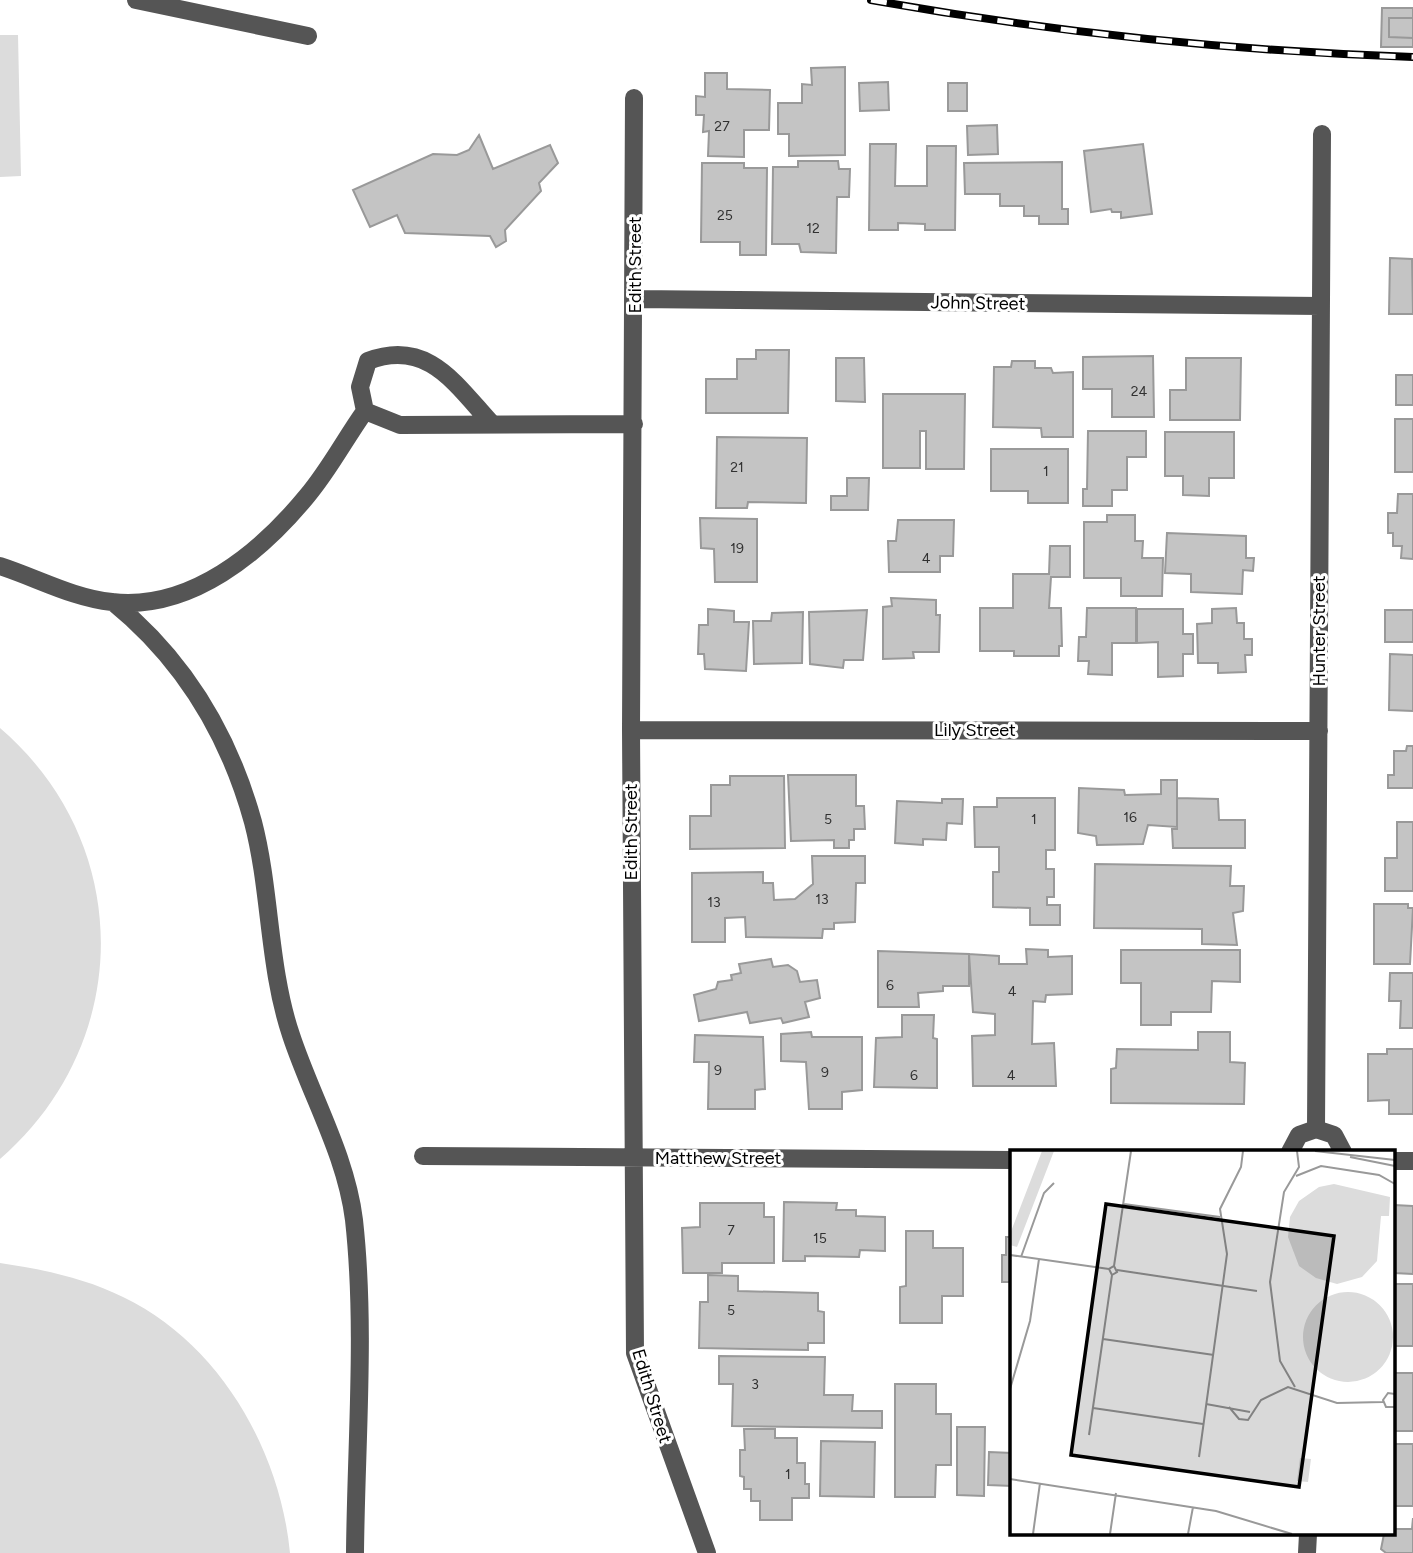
<svg xmlns="http://www.w3.org/2000/svg" width="1413" height="1553" font-family="Figtree,sans-serif">
	<rect width="100%" height="100%" fill="#fff"/>
	<path fill="#dcdcdc" d="M0 35H18L21 176 0 177Z
		M0 728C135 844 134 1043 0 1159Z
		M0 1263C41 1269 85 1278 123 1297 219 1343 280 1449 290 1553H0Z"/>
	<path fill="#c4c4c4" stroke="#999" stroke-width="2" d="M1382 8H1413V18H1389V37L1413 38V47H1381Z
		M1389 18H1413V38L1389 37Z
		M845 67V155L789 156V134H778V103H802V84L812 85 811 68Z
		M705 73H727V89L770 90 769 130H744V157L708 156 709 131 703 132 704 115H696V96L705 97Z
		M888 82 889 110 860 111 859 83Z
		M948 83H967V111H948Z
		M997 125 998 154 968 155 967 126Z
		M479 135 493 169 550 145 558 163 539 183 541 191 505 230 506 241 496 247 490 236 405 233 397 215 370 227 353 190 433 154 457 155 469 150Z
		M870 144H896L895 186H927V146H956L955 230H925V224L898 223V230H869Z
		M1143 144 1152 214 1121 218V212H1112L1111 209 1091 212 1084 151Z
		M798 161H838L839 169H850L849 197H837L836 253 801 252 799 244H772L773 167H798Z
		M1062 162V209H1068V224H1039V216H1024V206H1000V194H965L964 163Z
		M702 163H744V168H767L766 255H740V242H701Z
		M1390 258 1412 259 1413 314H1389Z
		M756 350H789L788 413H706V379H737V359H756Z
		M1153 356 1154 417H1112V389H1083V357Z
		M836 358H864L865 402 836 401Z
		M1186 358H1241L1240 420H1170V390H1186Z
		M1012 361H1035V368H1051L1053 373 1073 372V437H1042L1041 428 993 427 994 367H1011Z
		M1396 375H1413V405H1396Z
		M883 394H965L964 469H926V431H920V468H883Z
		M1395 419H1413V472H1395Z
		M1088 431H1146V457H1127V490H1112V506H1083V489H1087Z
		M1165 432H1234V478H1209V496L1183 495V476H1165Z
		M717 437 807 438 806 503 748 502 747 508H716Z
		M991 449H1068V503H1028V491H991Z
		M847 478H869L868 510H831V496H847Z
		M1398 494H1413V559L1401 558 1402 546H1393V533H1388V513H1397Z
		M1107 515H1135V541H1143L1142 558H1163L1162 596H1121V578H1084V522H1107Z
		M700 518 757 519V582H715L714 549 701 548Z
		M898 520H954L953 556H940V572H889L888 541H896Z
		M1167 533 1246 536V558H1254L1253 571 1243 570 1242 594 1191 592V574L1165 573Z
		M1050 546H1070V577H1051L1049 608H1061L1062 646H1059V656H1014V651H980V608H1013V574H1049Z
		M891 598 936 600V615H940L939 652H913L914 658 883 659V607L892 606Z
		M1087 608H1136V643H1112V675L1088 674 1089 661H1078L1079 637H1086Z
		M1236 608 1237 623H1244V639H1252V655H1245L1246 672 1218 673V663H1198L1197 624 1212 623V609Z
		M708 609 734 611V622H749L746 671 705 669 704 654H698L699 625H708Z
		M1137 609H1183V634H1193V654H1183V676L1158 677V642L1137 643Z
		M867 610 863 660H844L843 668 810 664 809 612Z
		M1385 610H1413V642H1385Z
		M803 612 802 663 754 664 753 621H771L772 613Z
		M1390 654 1413 655V711L1389 710Z
		M1407 746H1413V788H1388V775H1394V751H1406Z
		M788 775H856V806H864L865 829H854V840H849V848H834V840L791 841Z
		M730 776H784L785 848 690 849V816H711V785H730Z
		M1161 780H1177V827L1148 825 1143 844 1097 845 1096 836 1078 833 1079 788 1124 790 1125 795 1161 794Z
		M997 798H1055V850H1046V869H1054V897H1047V905H1060V925H1030V908L993 907V872H999V847H975L974 807H997Z
		M1177 798 1218 799 1219 820H1245V848H1173L1172 829H1177Z
		M942 799H963L962 824 947 823 946 840 923 839V845L895 843 897 801 942 803Z
		M1397 822H1413V891H1385V858H1397Z
		M812 856H865V883H856L855 922 834 923V929H823L822 938 746 937 745 917 725 918V942H692V873L763 872V883H773L774 900 795 899 813 884Z
		M1095 864 1231 866 1230 886H1244L1243 911 1233 913 1237 945 1202 944V929L1094 928Z
		M1374 904H1408V908H1413L1410 964H1374Z
		M1026 949 1048 950V957L1072 956V994L1046 995 1045 1002 1033 1001 1032 1044 1054 1043 1056 1086H973L972 1036 995 1035V1014L973 1012 969 954 999 956V964H1027Z
		M1121 950H1240V982L1212 981 1211 1012H1171V1025H1141V983H1121Z
		M878 951 969 954V986H943V991L918 993 919 1007H878Z
		M771 959 773 967 788 965 797 971 800 982 817 980 820 998 805 1002 809 1017 783 1023 781 1018 750 1023 747 1012 699 1021 694 995 716 989 718 982 732 980 731 975 741 973 739 964Z
		M1390 973H1413V1028H1400L1401 1001H1389Z
		M902 1015H934L933 1038 937 1039V1088L874 1087 876 1038 902 1037Z
		M811 1032 812 1037H862V1090L842 1092V1109H809L806 1062 781 1061V1034Z
		M1198 1032H1230V1062L1245 1063 1244 1104 1111 1103V1069L1116 1068 1117 1049 1198 1050Z
		M695 1035 763 1037 765 1089 755 1090V1109H708L709 1062H694Z
		M1387 1049H1413V1114H1389V1100L1368 1101V1054H1387Z
		M784 1202 837 1203 836 1210H856V1216L885 1217V1251L860 1250 859 1257 805 1256V1261H783Z
		M700 1203H764V1217H774V1263H722V1273H683L682 1228 700 1227Z
		M1394 1205 1413 1206V1274L1394 1273Z
		M906 1231H933V1248H963V1296H942V1323H900V1287L906 1286Z
		M1006 1237H1012V1282H1002V1255H1006Z
		M708 1275 738 1276V1291L818 1293V1311L824 1312V1343H808V1350L699 1348 700 1302H708Z
		M1394 1284H1413V1346H1394Z
		M719 1356 825 1357 824 1395H853L852 1411H882V1428L732 1426 733 1384H719Z
		M1394 1373H1413V1431H1394Z
		M895 1384H936V1414H951V1465H936L935 1497H895Z
		M957 1427H985L984 1496 957 1495Z
		M744 1429H775V1438H797V1463H805V1484H809V1498H792V1520H760V1501H751V1489H744V1477L740 1476V1450H745Z
		M821 1441 875 1442 874 1497 820 1496Z
		M1394 1444H1413V1506H1394Z
		M989 1452 1012 1453V1486L988 1485Z
		M1413 1518V1553H1386L1381 1549 1384 1534H1394V1529H1412Z"/>
	<g fill="none" stroke-linecap="round" stroke-linejoin="round">
		<path stroke="#555" stroke-width="18" d="M136 0 308 36
			M634 98 631 730 635 1353 707 1553
			M635 299 1321 306
			M365 411 400 425 634 424
			M0 566C37 578 73 598 112 602 191 611 261 552 307 496 329 470 345 439 365 411L360 387 368 361C428 338 456 385 492 424
			M113 602C183 659 229 735 253 822 271 891 268 967 291 1035 311 1096 346 1155 354 1220 366 1329 356 1443 355 1553
			M631 730 1319 731
			M1316 1129 1322 134
			M1290 1152 1299 1135 1316 1129 1334 1135 1343 1152
			M423 1156 1012 1160
			M1394 1161H1413
			M1307 1553 1308 1534"/>
		<defs>
			<path id="rail" d="M871 0C1050 32 1232 51 1413 57"/>
		</defs>
		<use href="#rail" stroke="#000" stroke-width="8"/>
		<use href="#rail" stroke="#fff" stroke-width="5" stroke-dasharray="16" stroke-linecap="butt"/>
	</g>
	<g text-anchor="middle" stroke-width="6" stroke-linejoin="round" paint-order="stroke">
		<g font-size="14" fill="#313131">
			<text x="722" y="131">27</text>
			<text x="725" y="220">25</text>
			<text x="813" y="233">12</text>
			<text x="1139" y="396">24</text>
			<text x="737" y="472">21</text>
			<text x="1046" y="476">1</text>
			<text x="737" y="553">19</text>
			<text x="926" y="563">4</text>
			<text x="1130" y="822">16</text>
			<text x="828" y="824">5</text>
			<text x="1034" y="824">1</text>
			<text x="822" y="904">13</text>
			<text x="714" y="907">13</text>
			<text x="890" y="990">6</text>
			<text x="1012" y="996">4</text>
			<text x="718" y="1075">9</text>
			<text x="825" y="1077">9</text>
			<text x="914" y="1080">6</text>
			<text x="1011" y="1080">4</text>
			<text x="731" y="1235">7</text>
			<text x="820" y="1243">15</text>
			<text x="731" y="1315">5</text>
			<text x="755" y="1389">3</text>
			<text x="788" y="1479">1</text>
		</g>
		<g font-size="18" fill="#000" stroke="#fff">
			<text transform="translate(635 265) rotate(-90)" y="6">Edith Street</text>
			<text transform="translate(978 303) rotate(1)" y="6">John Street</text>
			<text transform="translate(1319 631) rotate(-90)" y="6">Hunter Street</text>
			<text x="975" y="736">Lily Street</text>
			<text transform="translate(631 832) rotate(-90)" y="6">Edith Street</text>
			<text x="718" y="1164">Matthew Street</text>
			<text transform="translate(652 1396) rotate(73)" y="6">Edith Street</text>
		</g>
	</g>
	<g transform="translate(1010 1150)">
		<rect width="385" height="385" fill="#fff"/>
		<path d="M32 1H44L7 97 0 95V84ZM324 34 380 47 379 66H371L367 111 352 127 327 134 306 128 289 116 278 87 280 67 289 51 309 37ZM293 187a45 45 0 1 1 90 0a45 45 0 1 1-90 0ZM290 308 301 309 298 332 287 331Z" fill="#dcdcdc"/>
		<path fill="none" stroke="#999" stroke-width="2" d="M305 1 385 10M340 7 385 16M286 26 311 16 369 25 385 34M114 54 210 67M0 105 99 119M11 107 34 43 44 33M104 116 121 1M107 120 247 141M93 189 204 205M285 237 270 211 260 132 274 42 289 17 287 1M0 239 20 171 29 109M385 244 378 243 373 250 376 257H385M196 254 240 262M219 257 229 269 238 270 251 250 278 237 327 253 373 252M83 258 193 274M79 285 102 125 107 122 104 116 99 119 102 125M189 307 217 104 210 59 231 17 233 1M0 329 206 361 282 384M23 384 30 333M100 384 106 343M178 384 183 357"/>
		<path fill="#000" fill-opacity="0.15" stroke="#000" stroke-width="3.5" d="M96 54 324 86 289 337 61 305Z"/>
		<rect width="385" height="385" fill="none" stroke="#000" stroke-width="3.5"/>
	</g>
</svg>
